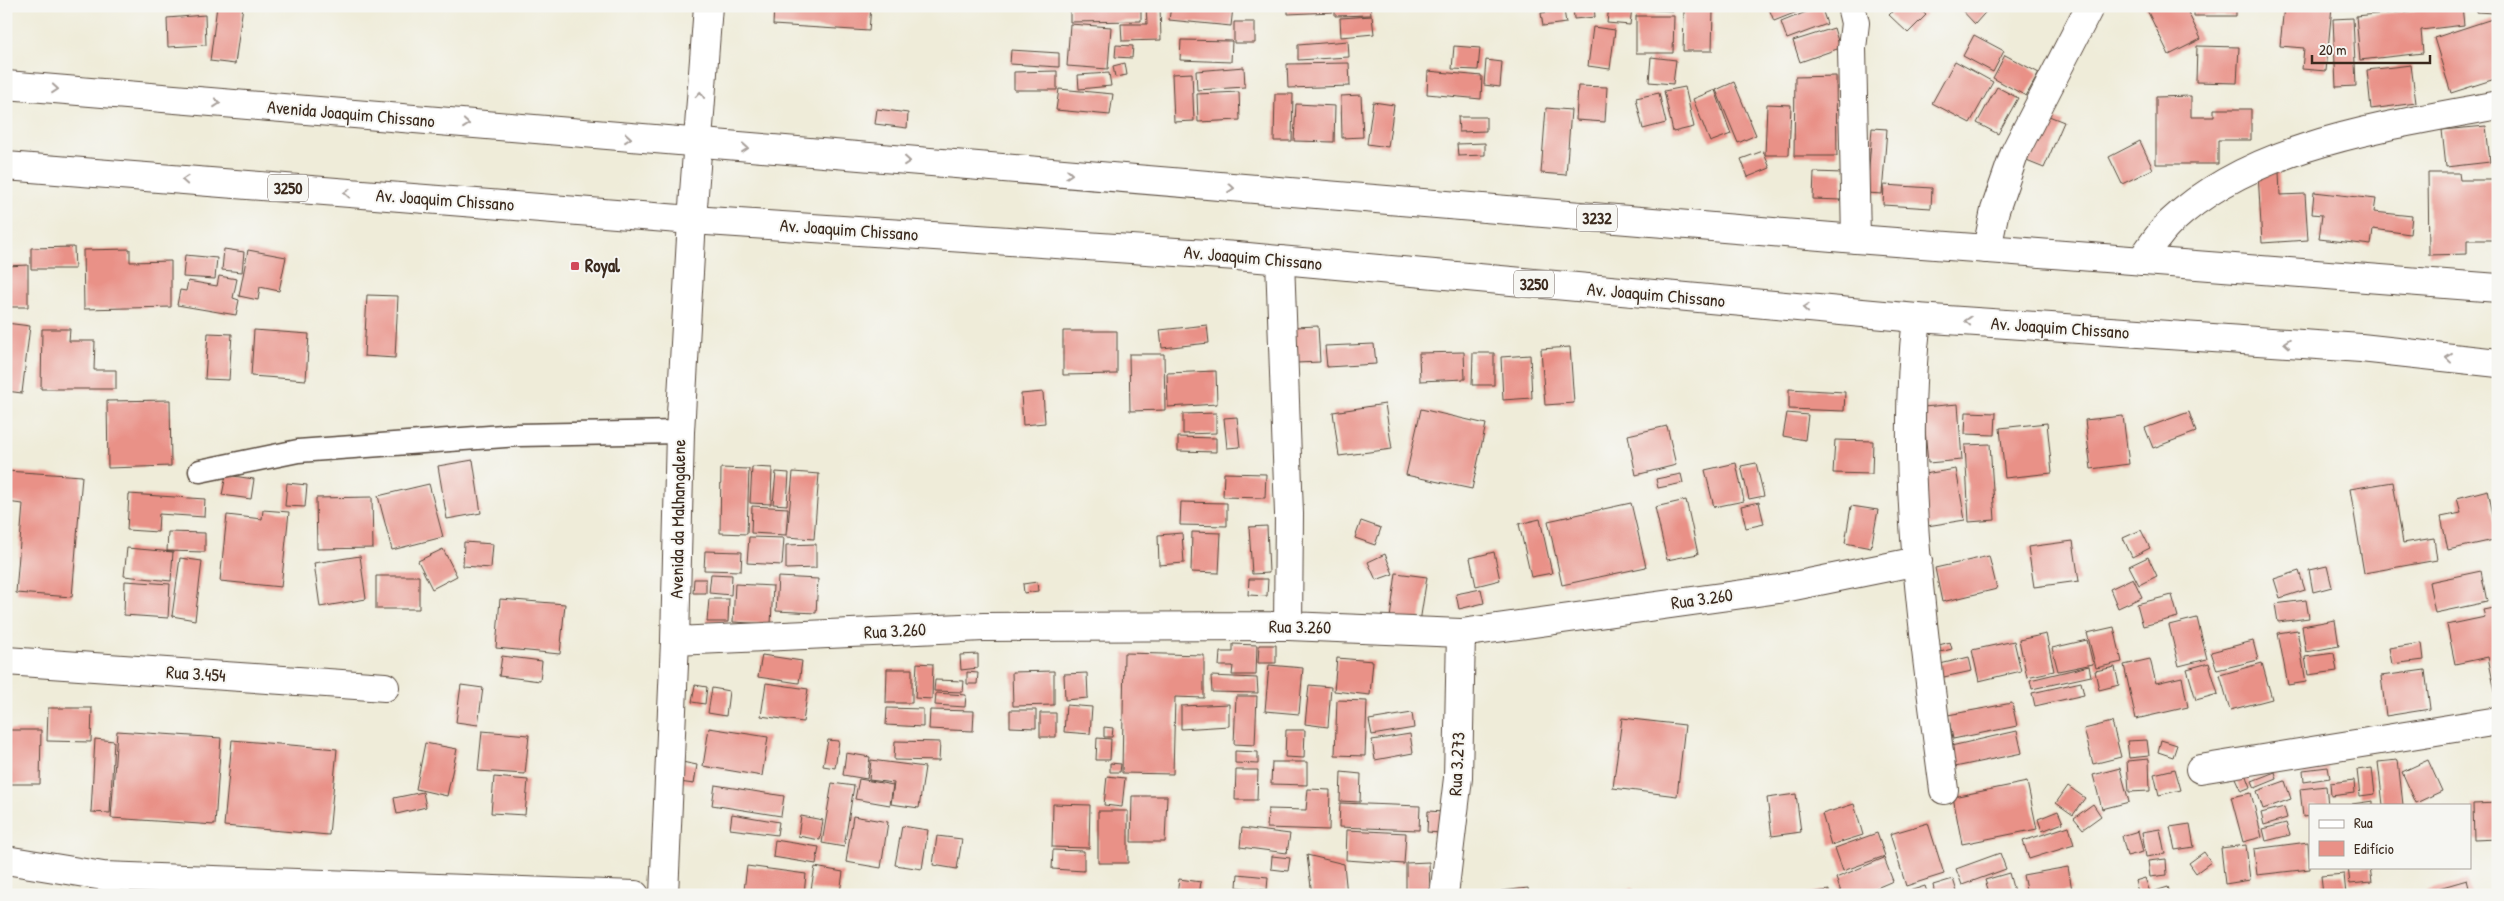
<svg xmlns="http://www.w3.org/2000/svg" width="2504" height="901" font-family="'Patrick Hand',sans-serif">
	<rect width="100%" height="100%" fill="#f6f6f2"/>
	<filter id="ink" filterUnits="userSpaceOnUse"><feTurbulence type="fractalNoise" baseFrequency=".02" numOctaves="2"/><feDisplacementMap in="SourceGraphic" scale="10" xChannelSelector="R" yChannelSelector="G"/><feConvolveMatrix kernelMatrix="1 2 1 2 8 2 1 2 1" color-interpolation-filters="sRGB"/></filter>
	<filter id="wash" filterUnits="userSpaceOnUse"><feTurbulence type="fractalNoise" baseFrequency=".0096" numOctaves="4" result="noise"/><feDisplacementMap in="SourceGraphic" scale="20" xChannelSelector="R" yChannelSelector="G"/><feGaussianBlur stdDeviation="1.12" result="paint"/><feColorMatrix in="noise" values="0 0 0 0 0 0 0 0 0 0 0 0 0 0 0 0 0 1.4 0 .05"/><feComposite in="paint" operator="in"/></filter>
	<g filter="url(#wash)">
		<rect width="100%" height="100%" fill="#efecd9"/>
		<g id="blocks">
			<path fill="#e99187" d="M162 6H209V8L163 11Z
				M217 6H243L235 64 210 61Z
				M774 6H871L869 31 773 25Z
				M1070 6H1141V21L1070 22Z
				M1146 6H1160L1161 40 1122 41 1121 24H1147Z
				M1171 6 1233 7 1231 26 1169 20Z
				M1288 6H1333V12L1288 14Z
				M1335 6H1370L1371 15 1335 16Z
				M1573 6H1594L1595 17 1574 19Z
				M1609 6 1632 7 1630 25 1607 23Z
				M1634 6H1674V11L1634 9Z
				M1768 6H1812L1774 21Z
				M1821 6 1827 24 1787 39 1781 22Z
				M1898 6H1916L1926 15 1908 33 1889 15Z
				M1958 6H1991L1975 24Z
				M2145 6H2185L2201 39 2169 55Z
				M2194 6H2236V16H2194Z
				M2284 6H2332L2326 71 2302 69 2304 48 2280 46Z
				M2462 6 2464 25 2421 30 2423 53 2360 60 2356 16Z
				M2477 6H2493V13L2477 12Z
				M1564 10 1566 23 1543 26 1541 13Z
				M1684 10 1713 11 1712 51H1683Z
				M205 15 206 45 168 47 167 18Z
				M1372 16 1374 34 1341 37 1340 18Z
				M1636 16H1674L1673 53H1636Z
				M2353 18 2356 86 2336 87 2333 19Z
				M2492 19 2498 36V78L2451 93 2434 38Z
				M1234 22H1255V43H1234Z
				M1070 24 1111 27 1108 69 1067 66Z
				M1593 27 1615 30 1610 69 1588 66Z
				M1834 28 1840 48 1800 62 1793 41Z
				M1974 35 2004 51 1993 72 1963 56Z
				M1181 40 1232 41 1231 62 1180 60Z
				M1348 41 1349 57 1298 60V45Z
				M1116 45 1133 46 1132 58 1115 57Z
				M1454 46 1480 48 1478 70 1452 69Z
				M2197 46 2239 47 2237 83 2196 82Z
				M1011 50 1059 53V67L1010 64Z
				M2005 55 2039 73 2026 96 1993 78Z
				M1651 57 1676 60 1673 84 1649 82Z
				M1486 60 1502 62 1500 87 1484 85Z
				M1955 61 1993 82 1970 123 1932 103Z
				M1125 63 1127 75 1115 77 1113 66Z
				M1349 63 1350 86 1288 88 1287 64Z
				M2411 65 2416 103 2371 109 2367 70Z
				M1244 67 1245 87 1197 90 1196 71Z
				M1057 71V90H1014V72Z
				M1428 71 1482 76 1481 99 1427 94Z
				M1109 73 1111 86 1079 89 1078 75Z
				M1192 73 1194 121 1174 122 1172 74Z
				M1836 76 1837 156H1794L1795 77Z
				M1734 82 1756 135 1738 143 1716 90Z
				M1578 86 1607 87 1605 122 1576 120Z
				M1685 87 1694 127 1673 132 1664 91Z
				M1997 87 2018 98 1998 134 1977 123Z
				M1059 89 1113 94 1110 115 1056 110Z
				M1715 90 1731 134 1710 142 1693 99Z
				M1239 92 1240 120 1198 122 1197 94Z
				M1659 93 1666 123 1643 129 1636 98Z
				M1275 94H1293L1292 141H1274Z
				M1361 95 1363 137 1342 138 1341 96Z
				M2191 96V117H2214V109H2251V140H2218V164H2156V97Z
				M1373 102 1394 105 1388 147 1367 144Z
				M1296 104 1335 106 1334 142 1294 141Z
				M1767 104 1791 105 1789 155H1765Z
				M1546 108 1571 110 1566 175 1541 173Z
				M877 109 908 113 907 128 875 124Z
				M2044 114 2064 122 2044 168 2024 160Z
				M1458 117H1486V131L1459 132Z
				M2486 126 2490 162 2446 167 2442 130Z
				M1872 128 1887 129 1882 194 1867 193Z
				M2140 141 2153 169 2122 184 2109 157Z
				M1485 143V155L1458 156 1457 144Z
				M1763 151 1770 168 1748 177 1741 159Z
				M1814 172 1843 173 1841 200 1813 199Z
				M2279 172 2280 195 2305 194 2308 240 2262 243 2258 173Z
				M2428 173H2459L2460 180H2496L2497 240H2467V254L2429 255Z
				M1884 185 1932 188 1931 208 1883 205Z
				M2314 192 2376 199 2374 212 2412 216 2410 234 2373 229 2371 245 2319 239 2322 215 2312 214Z
				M74 247 75 269H31V248Z
				M130 249V262L171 261V307L84 309 83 250Z
				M224 249 244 252 242 272 222 270Z
				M248 250 286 257 279 291 260 287 258 300 239 296Z
				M185 255 217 258 215 279 183 277Z
				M28 265V307H8L6 266Z
				M219 276 237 279 233 298 239 300 236 315 177 305 180 290 186 291 188 281 217 286Z
				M367 295 398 296 395 358 364 356Z
				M6 323 30 326 22 393 6 391Z
				M1207 325 1209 343 1162 348 1160 330Z
				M1318 326 1320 362 1296 363 1294 327Z
				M42 329H70L69 341H95L94 370H116V389H41Z
				M254 330 309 334 306 380 251 376Z
				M1063 331H1117V374L1063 375Z
				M208 333 232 334 229 380 205 379Z
				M1374 344 1376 364 1327 367 1325 346Z
				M1570 347 1574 403 1545 405 1541 349Z
				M1464 352 1465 379 1420 381 1419 353Z
				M1473 353H1494V385H1472Z
				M1129 354H1164L1165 410 1130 411Z
				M1530 355 1532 398 1503 400 1501 357Z
				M1216 371 1217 404 1168 407 1167 373Z
				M1789 389 1845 392 1844 411 1789 409Z
				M1043 392 1045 423 1023 425 1021 394Z
				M170 400 171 466 108 468 107 401Z
				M1385 404 1392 449 1339 456 1333 412Z
				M1958 404 1962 460 1928 463 1923 407Z
				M1421 409 1486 424 1472 489 1406 475Z
				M1966 412 1996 413 1995 435 1965 434Z
				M2189 412 2196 432 2153 448 2145 428Z
				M1216 413V433L1183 434V414Z
				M1787 413 1808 415 1805 440 1783 436Z
				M2123 416 2129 464 2091 469 2085 420Z
				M1237 417 1240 447 1227 448 1224 418Z
				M2047 423 2052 473 2005 478 2000 428Z
				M1667 426 1676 465 1636 475 1628 435Z
				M1178 437 1216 438V452L1178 451Z
				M1835 440 1873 441 1872 474 1833 473Z
				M1990 444 1995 520 1969 522 1965 445Z
				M473 460 481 513 447 519 438 466Z
				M1736 463 1744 501 1714 507 1705 470Z
				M1756 463 1764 496 1749 499 1741 466Z
				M752 467 772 468 771 504 750 503Z
				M721 468 749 469 747 534 720 533Z
				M1956 469 1965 520 1927 526 1918 475Z
				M6 471 82 476 72 597 16 593 23 504 6 502Z
				M776 472 789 473 787 505 773 504Z
				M793 472 819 474 814 539 787 537Z
				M1224 473 1266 474 1265 498 1223 497Z
				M1681 474 1683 483 1658 488 1656 479Z
				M226 475 254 479 251 499 222 495Z
				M2393 482 2403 543 2434 538 2437 560 2364 573 2350 489Z
				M287 483 307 485 305 507 285 506Z
				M429 484 443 537 392 550 378 496Z
				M2488 490 2498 539 2448 550 2441 517 2461 513 2457 498Z
				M129 494 205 499 204 517 159 514 158 532 127 530Z
				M372 497 373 548 317 549 316 498Z
				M1686 500 1698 554 1667 560 1655 507Z
				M1181 502 1227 503V526L1180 525Z
				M1759 502 1764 524 1746 528 1741 506Z
				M1631 503 1646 567 1562 585 1548 521Z
				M752 506 788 508 786 535 751 533Z
				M1851 506 1878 510 1871 548 1845 543Z
				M263 510 289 512 281 587 220 581 227 515 262 519Z
				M1540 519 1552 573 1531 577 1519 524Z
				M1361 521 1381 528 1375 545 1355 538Z
				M1267 526 1269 573 1252 574 1249 527Z
				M2141 530 2150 548 2132 557 2123 538Z
				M168 532 205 533V552L167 551Z
				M1192 532 1221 533 1219 573 1191 572Z
				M1182 533 1184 563 1159 565 1158 535Z
				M749 537 784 538 782 565 747 563Z
				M2073 541 2079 581 2034 587 2028 547Z
				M464 542 493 544 491 568 463 566Z
				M816 544V568L786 569V545Z
				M127 548 173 552 171 581 124 576Z
				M443 549 457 576 432 589 418 561Z
				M705 551 742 552 741 571 704 570Z
				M1494 552 1500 580 1476 586 1470 558Z
				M1385 554 1393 574 1376 580 1368 562Z
				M360 556 366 599 320 607 314 563Z
				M1989 556 1997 589 1942 602 1935 568Z
				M2148 557 2157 576 2139 585 2129 566Z
				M180 558 202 561 195 620 172 616Z
				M2327 566 2332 587 2313 592 2309 570Z
				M2299 571 2305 590 2280 598 2274 579Z
				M2481 571 2487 602 2435 613 2429 582Z
				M1396 573 1427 577 1420 622 1390 618Z
				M711 574 732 575 731 595 709 593Z
				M376 576H419V609H376Z
				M778 577 818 579 816 613 776 611Z
				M2133 578 2142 597 2118 608 2110 589Z
				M694 579H706V593H693Z
				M1249 579H1268L1267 596 1248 595Z
				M125 581 170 584 168 618 124 615Z
				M1037 582 1038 591 1024 593 1023 584Z
				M735 584 773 586 771 624 733 622Z
				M1481 589 1484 603 1459 609 1456 594Z
				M2172 595 2178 617 2143 626 2137 604Z
				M500 599 565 604 560 654 496 648Z
				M709 599H729L728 622H707Z
				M2306 600 2309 618 2278 622 2275 604Z
				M2498 607V696L2496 697 2488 657 2455 664 2447 625 2485 617 2483 610Z
				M2197 618 2207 659 2179 666 2169 625Z
				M2335 620 2339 646 2306 652 2302 626Z
				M2114 627 2122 662 2096 668 2087 633Z
				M2297 630 2306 682 2288 685 2278 633Z
				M2046 634 2054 671 2027 677 2019 640Z
				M2087 640 2093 664 2058 671 2052 648Z
				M2014 641 2021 671 1979 681 1972 650Z
				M2253 641 2258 660 2217 670 2211 652Z
				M1950 642 1952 649 1940 652 1939 645Z
				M2422 643 2424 660 2392 664 2389 648Z
				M1233 644 1257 645 1256 675H1232L1233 666H1219L1220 652H1233Z
				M1259 645H1276V663H1258Z
				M1124 653 1204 655V698L1175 697 1173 774 1122 773Z
				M2334 653 2337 671 2308 675 2305 657Z
				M978 654V668L961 670 960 655Z
				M762 655 802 661 799 683 758 677Z
				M502 656 542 661 540 681 499 676Z
				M1969 657 1972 671 1939 678 1936 665Z
				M1337 658 1373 661 1370 695 1334 691Z
				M2150 659 2156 683 2182 677 2188 707 2136 719 2124 665Z
				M917 663 933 664 932 699 915 698Z
				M2209 663 2218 694 2196 700 2187 669Z
				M2262 663 2272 699 2230 710 2220 675Z
				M1269 665 1303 668 1299 714 1265 711Z
				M2089 666 2091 676 2032 689 2030 680Z
				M2115 667 2119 685 2099 690 2095 671Z
				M887 669H912V703H886Z
				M2425 670 2430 709 2386 716 2381 676Z
				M1054 671V705L1013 706 1012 672Z
				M967 672 978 673 977 684H967Z
				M1087 673 1088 698 1065 700 1064 674Z
				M1211 676 1257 678 1258 693 1212 692Z
				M935 680 964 681 963 692 934 691Z
				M2081 682 2084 695 2035 706 2032 693Z
				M766 683 808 689 803 722 761 716Z
				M461 685 483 688 478 725 456 722Z
				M695 685 707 687 705 704 692 702Z
				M1309 685 1331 687 1328 727 1305 724Z
				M712 688 729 691 726 716 708 713Z
				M936 693 966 695 965 707 935 705Z
				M1236 696H1257L1255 745 1234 744Z
				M1337 700 1367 701 1365 756 1335 755Z
				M2012 703 2017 726 1953 739 1948 715Z
				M1229 704V726L1181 729V706Z
				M1066 705 1092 707 1090 734 1064 732Z
				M48 708H92L91 742 47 741Z
				M887 708 923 709V727L886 725Z
				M930 710 974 711 973 731 929 729Z
				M1010 710H1036V728L1010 727Z
				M1040 713H1056V737H1040Z
				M1412 713 1414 728 1372 735 1369 720Z
				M1622 718 1685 725 1677 796 1613 788Z
				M2112 722 2121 757 2093 764 2084 729Z
				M1104 727 1113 728 1112 737H1104Z
				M709 728 768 737 762 776 703 766Z
				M6 730H41L40 784H6Z
				M1286 730H1305L1304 758 1285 757Z
				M117 731 221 738 215 825 111 818Z
				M482 731 529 735 525 774 478 771Z
				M2017 731 2022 753 1955 767 1951 746Z
				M1410 734 1413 753 1375 760 1372 740Z
				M1097 738 1111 739 1110 760H1096Z
				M95 739 114 741 110 813 91 812Z
				M232 740 337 749 329 835 224 826Z
				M828 740 839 741 835 768 823 766Z
				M2147 740 2149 756 2129 758 2127 741Z
				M2161 740 2177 745 2173 757 2158 752Z
				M895 741 940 742 939 761 894 760Z
				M425 743 457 749 447 796 416 789Z
				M1235 751 1258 752V764L1235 763Z
				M846 753 870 757 867 779 843 775Z
				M2149 759 2150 791 2129 792 2127 761Z
				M871 760 925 767 919 808 891 804 894 783 869 780Z
				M2398 760 2403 805H2383L2378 762Z
				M2428 760 2442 791 2416 803 2402 772Z
				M682 762 697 765 694 784 679 782Z
				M1272 762H1307V785L1271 784Z
				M1110 763 1121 764 1120 772H1110Z
				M2328 767 2330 778 2304 782 2303 770Z
				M2120 768 2129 802 2102 809 2093 775Z
				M2372 768 2375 794 2360 796 2357 770Z
				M2175 769 2181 790 2159 795 2154 774Z
				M1236 770H1258L1257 800H1235Z
				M1341 772 1361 774 1360 802 1340 801Z
				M2275 772 2277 779 2255 788 2252 781Z
				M2246 774 2251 787 2241 791 2235 778Z
				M1107 776 1125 778 1122 807 1104 805Z
				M494 777 528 780 525 815 491 813Z
				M859 779 893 785 890 805 855 799Z
				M2354 780 2355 793 2331 796 2330 783Z
				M2285 781 2291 799 2263 809 2257 791Z
				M2027 782 2037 829 1962 844 1953 797Z
				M832 783 854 786 844 847 822 843Z
				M715 785 784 796 781 816 712 805Z
				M2068 786 2085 798 2073 815 2056 803Z
				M2326 786 2328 805H2310V816L2303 817 2300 789Z
				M1308 789 1330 790 1329 830 1267 828 1268 809 1306 810Z
				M423 792 426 807 397 814 394 798Z
				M2251 793 2262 837 2243 842 2231 797Z
				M1796 794 1801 832 1772 836 1767 798Z
				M1132 796H1167L1165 842H1131Z
				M2373 801V805H2352V804Z
				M1340 803 1420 806 1419 830 1339 827Z
				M2498 803V839L2474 840 2473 804Z
				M1053 804 1090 805 1089 848 1052 847Z
				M1854 804 1863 835 1831 845 1822 814Z
				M2093 804 2101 816 2083 829 2074 818Z
				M2284 807 2287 818 2264 825 2261 813Z
				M1098 811H1128V863H1098Z
				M1428 811 1443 812 1441 833 1427 832Z
				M2058 811 2063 823 2042 831 2038 819Z
				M732 814 779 822 777 835 730 829Z
				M801 816 823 820 820 840 798 836Z
				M853 816 888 822 881 868 846 862Z
				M1928 823 1944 874 1906 886 1890 834Z
				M2286 823 2290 835 2266 841 2263 829Z
				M2190 824 2194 847 2175 850 2170 827Z
				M902 826 928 830 922 869 895 865Z
				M2069 826 2074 845 2029 859 2023 841Z
				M1242 828 1290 834 1287 853 1240 847Z
				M2160 829 2165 854 2146 857 2142 832Z
				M1347 830 1406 833 1404 864 1346 860Z
				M2138 831 2143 852 2127 856 2122 836Z
				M1877 833 1885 856 1843 871 1835 848Z
				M937 836 962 839 957 869 933 865Z
				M775 840 819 847 816 864 773 857Z
				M2308 842 2310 869 2257 875 2254 849Z
				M2246 845 2250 880 2225 884 2221 848Z
				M1053 850 1084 851V871L1052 869Z
				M2204 852 2211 862 2196 873 2189 863Z
				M2000 853 2006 869 1962 885 1956 869Z
				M1307 855 1344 864 1347 895H1312Z
				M1272 856 1290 858 1288 871 1271 869Z
				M1884 858 1893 881 1860 895H1842L1836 878Z
				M2166 859 2167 875 2150 877 2148 861Z
				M1429 862 1430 895H1406V863Z
				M747 866 806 874 804 895H774L744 890Z
				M815 867 843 872 840 893 811 889Z
				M2068 867 2072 890 2027 895 2023 875Z
				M2348 867H2370L2372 882 2350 884Z
				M2009 873 2015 895H1990L1985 880Z
				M1238 874 1268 877 1267 890 1237 887Z
				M2344 874 2346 895H2323L2321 876Z
				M2145 878 2151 895H2139L2135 881Z
				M1179 879 1201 882 1199 895H1177Z
				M1953 879 1958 895H1935L1933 885Z
				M2467 880 2471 895H2418V894Z
				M1925 886 1928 895H1900V894Z
				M2168 887 2171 895H2153L2152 892Z
				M1528 888 1529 895H1501V891Z
				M1632 888 1634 895H1609V894Z
				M1829 890V895H1805V894Z"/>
		</g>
	</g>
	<g filter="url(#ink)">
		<use href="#blocks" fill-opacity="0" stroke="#56473a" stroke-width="1"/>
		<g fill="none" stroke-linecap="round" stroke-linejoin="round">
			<defs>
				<path id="lane" d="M200 471 298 451 518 435 680 432"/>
				<path id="street" d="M1851 6 1855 23 1852 48 1856 239
					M1987 249 1995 210 2015 152 2090 6
					M1280 260 1289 514 1288 626
					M2141 261C2150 248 2159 233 2171 222 2254 143 2389 126 2498 105
					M1917 318C1899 471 1924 637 1944 790
					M675 641 984 627 1288 626 1461 633 1779 589 1918 561
					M6 661 385 687
					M2200 769 2498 721
					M6 860 103 876 635 895
					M664 895 675 641 680 432 692 220
					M1444 895 1458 778 1461 633"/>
				<path id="secondary" d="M692 220 708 6"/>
				<path id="primary" d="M6 85 1856 239 2498 288
					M6 166 692 220 1237 256 1917 318 2361 348 2498 363"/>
			</defs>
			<use href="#lane" stroke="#56473a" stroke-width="25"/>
			<use href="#street" stroke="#56473a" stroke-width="30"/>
			<use href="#secondary" stroke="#56473a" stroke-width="30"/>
			<use href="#primary" stroke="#56473a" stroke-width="30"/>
			<use href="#lane" stroke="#fff" stroke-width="22"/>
			<use href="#street" stroke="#fff" stroke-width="28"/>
			<use href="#secondary" stroke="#fff" stroke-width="28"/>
			<use href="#primary" stroke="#fff" stroke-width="28"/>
		</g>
		<defs><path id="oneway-chevron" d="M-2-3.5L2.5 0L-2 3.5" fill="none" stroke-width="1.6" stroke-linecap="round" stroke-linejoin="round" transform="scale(1.25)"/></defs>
		<g stroke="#a79f9a">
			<use href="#oneway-chevron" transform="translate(55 89) rotate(5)"/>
			<use href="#oneway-chevron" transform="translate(700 95) rotate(-85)"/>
			<use href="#oneway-chevron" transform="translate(217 103) rotate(5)"/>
			<use href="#oneway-chevron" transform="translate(466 124) rotate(5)"/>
			<use href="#oneway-chevron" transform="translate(628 138) rotate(5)"/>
			<use href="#oneway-chevron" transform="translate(745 148) rotate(5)"/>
			<use href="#oneway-chevron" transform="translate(907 161) rotate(5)"/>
			<use href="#oneway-chevron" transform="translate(1069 174) rotate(5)"/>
			<use href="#oneway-chevron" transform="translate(185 180) rotate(-176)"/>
			<use href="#oneway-chevron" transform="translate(1231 188) rotate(5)"/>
			<use href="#oneway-chevron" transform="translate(347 193) rotate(-176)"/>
			<use href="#oneway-chevron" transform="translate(1806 308) rotate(-175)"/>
			<use href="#oneway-chevron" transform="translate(1968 321) rotate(-176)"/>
			<use href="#oneway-chevron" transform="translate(2287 343) rotate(-176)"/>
			<use href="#oneway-chevron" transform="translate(2449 358) rotate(-174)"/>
		</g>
	</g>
	<rect fill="#d1495b" stroke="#f6f6f2" stroke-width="2" x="570" y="261" width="10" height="10" rx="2.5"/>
	<g text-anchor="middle" stroke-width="4" stroke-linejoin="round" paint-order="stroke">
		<g fill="#f6f6f2" stroke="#73675e" stroke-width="1">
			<rect x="268" y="174.5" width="40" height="27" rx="4"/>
			<rect x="1577" y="204.5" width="40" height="27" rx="4"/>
			<rect x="1514" y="270.5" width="40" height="27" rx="4"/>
		</g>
		<g font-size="16" font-weight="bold" fill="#3b2a1e">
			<text x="288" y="194">3250</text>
			<text x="1597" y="224">3232</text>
			<text x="1534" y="290">3250</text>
		</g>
		<g font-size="18" fill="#3b2a1e" stroke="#f6f6f2">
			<text transform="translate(351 114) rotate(5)" y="6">Avenida Joaquim Chissano</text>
			<text transform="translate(445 200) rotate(4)" y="6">Av. Joaquim Chissano</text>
			<text transform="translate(849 230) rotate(4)" y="6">Av. Joaquim Chissano</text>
			<text transform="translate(1253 258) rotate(5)" y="6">Av. Joaquim Chissano</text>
			<text transform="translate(1656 295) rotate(5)" y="6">Av. Joaquim Chissano</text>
			<text transform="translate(2060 328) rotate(4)" y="6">Av. Joaquim Chissano</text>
			<text transform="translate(678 519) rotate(-89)" y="6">Avenida da Malhangalene</text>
			<text transform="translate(1702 599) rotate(-8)" y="6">Rua 3.260</text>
			<text transform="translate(1300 627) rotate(1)" y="6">Rua 3.260</text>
			<text transform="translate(895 631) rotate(-3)" y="6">Rua 3.260</text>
			<text transform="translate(196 674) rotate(4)" y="6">Rua 3.454</text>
			<text transform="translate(1457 764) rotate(-87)" y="6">Rua 3.273</text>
		</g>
		<g font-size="18" font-weight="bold" fill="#3b2a1e" stroke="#f6f6f2" text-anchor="start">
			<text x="585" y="272">Royal</text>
		</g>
	</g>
	<rect width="2504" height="901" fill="none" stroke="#f6f6f2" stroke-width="25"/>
	<rect x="2309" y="804" width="162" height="65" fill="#f6f6f2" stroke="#aba49d"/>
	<rect x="2319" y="820" width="25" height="8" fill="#ffffff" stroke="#aba49d"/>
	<text x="2354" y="828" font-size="15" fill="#3b2a1e">Rua</text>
	<rect x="2319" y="841" width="25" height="15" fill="#e99187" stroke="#aba49d"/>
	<text x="2354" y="854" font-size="15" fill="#3b2a1e">Edifício</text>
	<path d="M2312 55v8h118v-8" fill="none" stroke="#3b2a1e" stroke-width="2.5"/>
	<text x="2319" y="55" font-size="15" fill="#3b2a1e" stroke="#f6f6f2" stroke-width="4" paint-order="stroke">20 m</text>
</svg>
